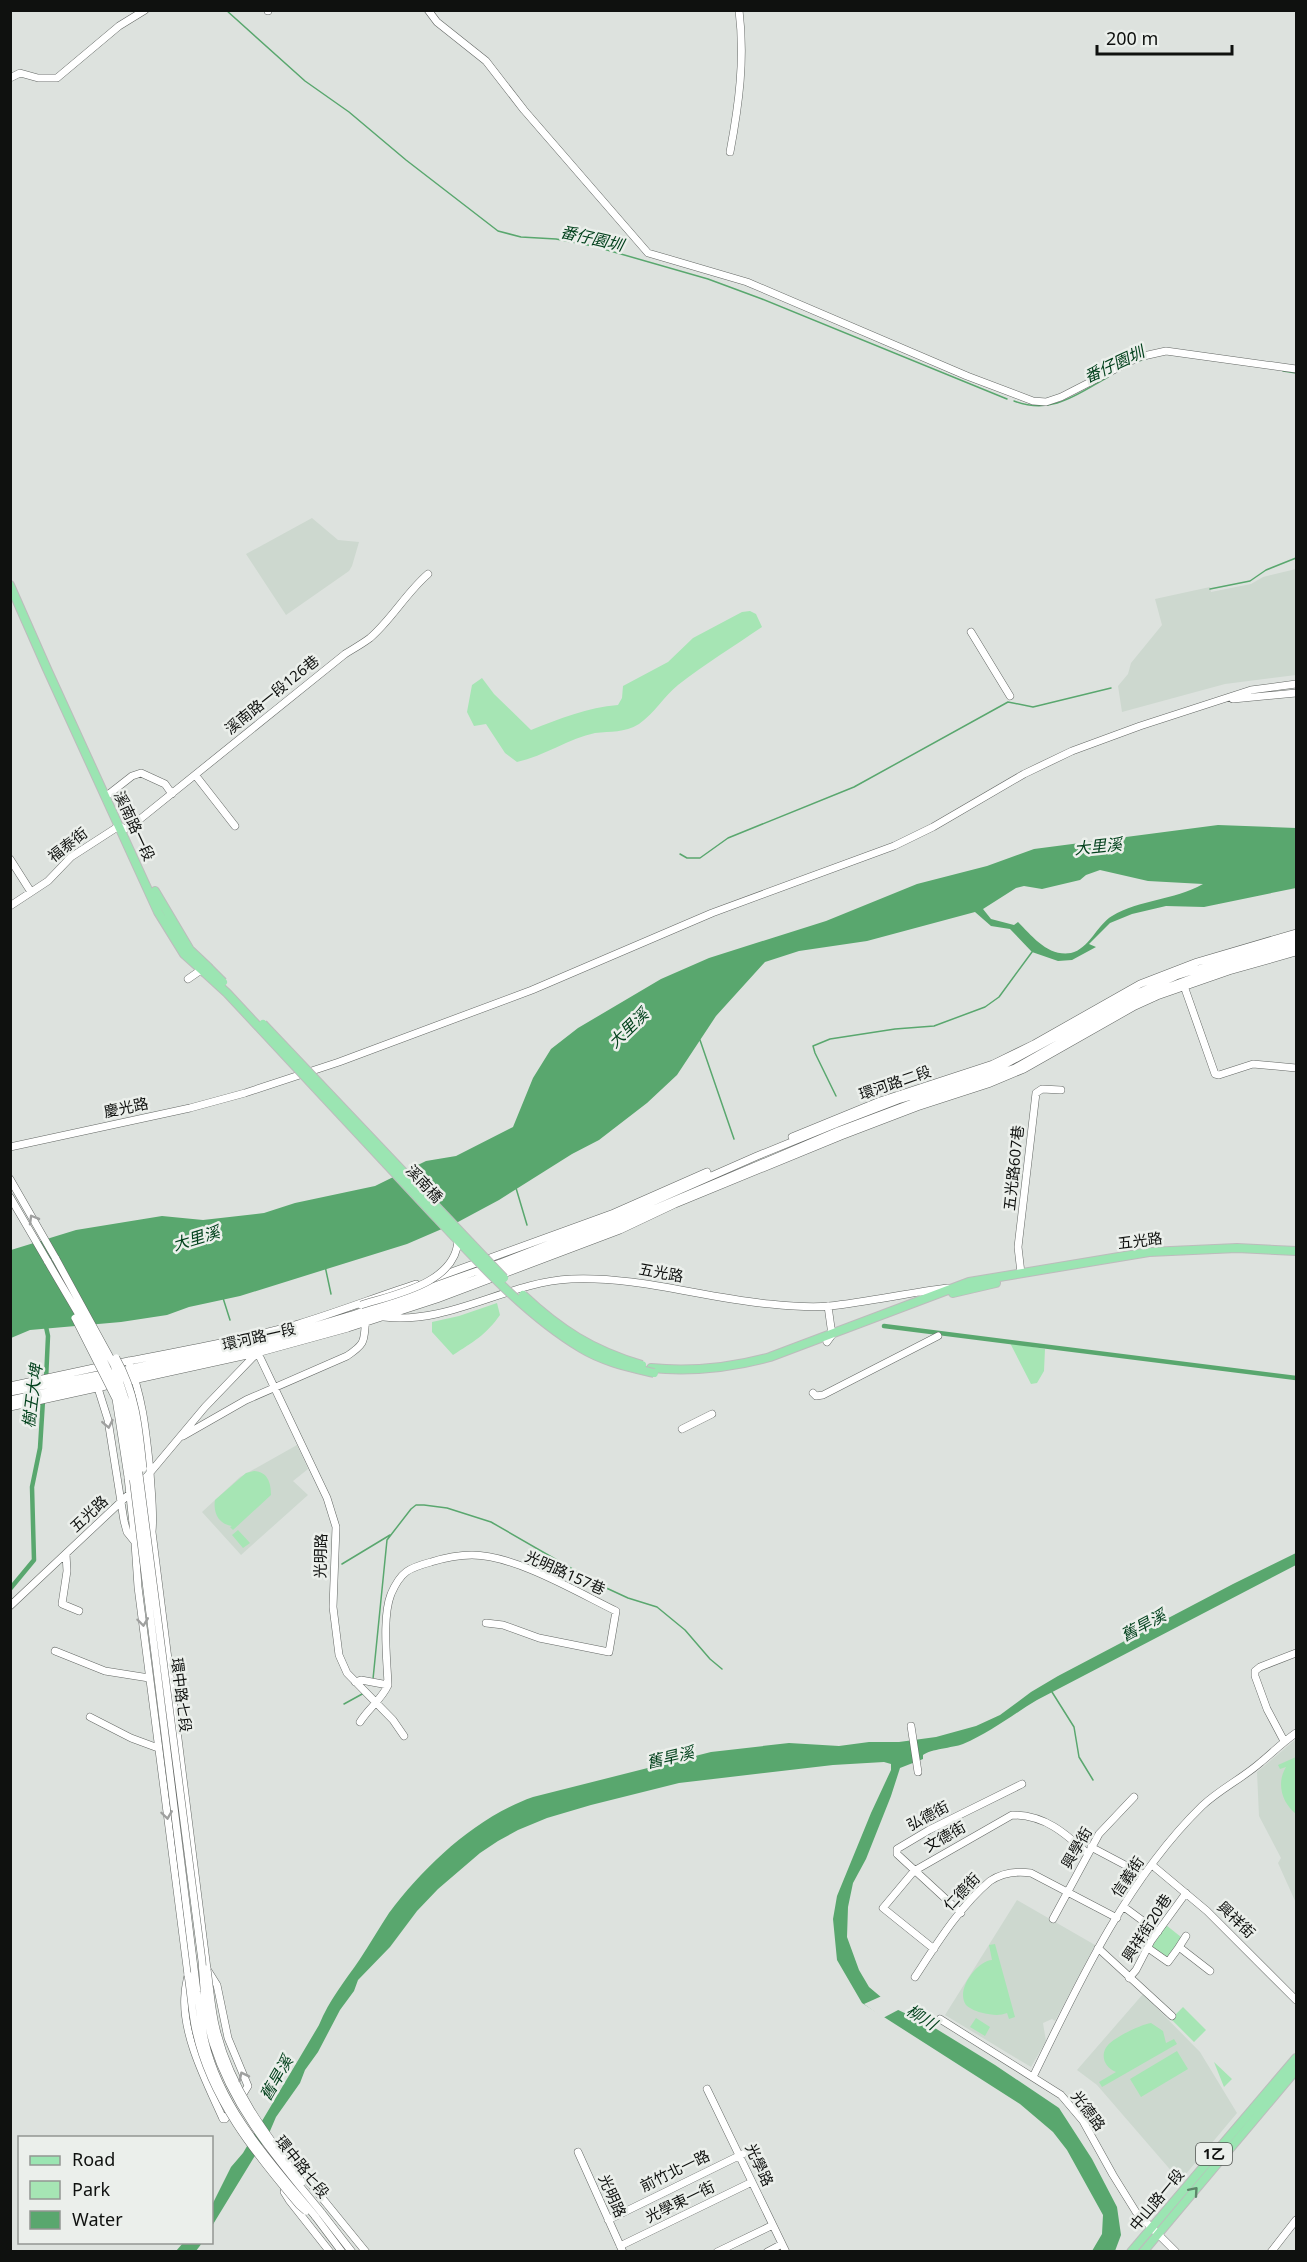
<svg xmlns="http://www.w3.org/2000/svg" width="1307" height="2262" font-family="'Noto Sans','Noto Sans TC',sans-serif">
	<rect width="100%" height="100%" fill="#dde2de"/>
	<path fill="#cdd8cf" d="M312 518 338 540 359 542 352 566 349 571 286 615 246 554Z
		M1296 569V675L1225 684 1122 712 1118 686 1128 674 1131 663 1162 625 1155 599 1210 587 1211 592 1251 584 1263 577Z
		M297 1445 308 1469 293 1481 308 1495 241 1555 202 1512 240 1477Z
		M1296 1739V1903L1278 1863 1281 1858 1259 1816 1257 1772Z
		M1017 1900 1095 1945 1055 2021 1052 2019 1043 2023 1046 2041 1031 2067 945 2015Z
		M1143 1994 1200 2052 1237 2113 1180 2181 1097 2085 1077 2070Z"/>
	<path fill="#a6e5b4" d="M750 611 756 614 762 627C734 646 705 664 678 685 664 696 655 713 639 724 624 733 611 731 595 733 570 738 544 756 517 762L505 753 486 724 474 726 467 712 472 685 482 678 494 694 531 730C559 719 588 707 618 705L622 698 623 686 668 662 693 638 742 612Z
		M497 1303 500 1315C486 1335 473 1342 453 1355L432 1332V1322L459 1316Z
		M1010 1343 1045 1349 1044 1371 1037 1383 1031 1384Z
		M254 1471C268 1472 271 1483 271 1495L233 1530 230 1527 232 1526C218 1524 213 1512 215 1500L246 1473Z
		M238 1530 250 1543 243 1548 232 1535Z
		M1296 1757V1814C1282 1803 1276 1783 1286 1767L1280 1769 1278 1765Z
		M1166 1925 1181 1937 1168 1958 1151 1948Z
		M995 1944 1015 2017 1009 2019 1007 2013C1000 2016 991 2015 983 2013 978 2012 970 2009 966 2005 955 1990 977 1961 992 1960L989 1945Z
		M1183 2007 1206 2030 1194 2042 1171 2019Z
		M976 2018 990 2027 985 2036 970 2027Z
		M1151 2023 1163 2031 1166 2043 1174 2039 1177 2044 1102 2087 1099 2082 1116 2072C1105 2068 1099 2055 1108 2045 1115 2037 1142 2024 1151 2023Z
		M1177 2051 1188 2069 1141 2097 1130 2079Z
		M1214 2062 1232 2079 1224 2087Z"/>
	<path fill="#59a76e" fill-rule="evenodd" d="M1218 825 1296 828V888L1204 907 1166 906 1132 914 1110 923 1089 944 1096 947 1072 960 1058 961 1032 952 1010 929 991 926 975 912 867 941 799 951 765 962 716 1016 677 1075 647 1103 599 1140 572 1154 499 1200 458 1222 407 1244 240 1296 189 1307 167 1315 121 1322 30 1330 11 1338V1250L76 1230 162 1216 203 1220 264 1213 295 1203 375 1186 426 1161 456 1156 513 1127 533 1078 551 1049 578 1028 661 979 709 958 826 921 917 884 987 866 1034 849ZM1100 870 1148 881 1203 884C1173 901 1140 899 1112 916 1097 925 1089 949 1071 953 1048 957 1032 936 1018 922L1014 925 991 919 983 909 1016 888 1024 886 1042 889 1080 880 1086 875Z
		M1296 1553V1565L1037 1700C1012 1715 990 1733 963 1744 952 1748 931 1749 923 1755V1759L900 1768 891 1796 866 1859 853 1883 848 1907 847 1937 859 1970 869 1987 894 2008 930 2025 995 2065 1059 2108 1092 2159 1117 2207 1121 2235 1115 2251H1092L1102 2234 1103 2215 1067 2150 1053 2132 1020 2104 862 2003 837 1960 833 1919 837 1896 871 1813 891 1770V1764L884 1762 833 1765 679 1783 591 1805 547 1818 518 1830 498 1841 480 1853 438 1889 417 1911 390 1947 358 1980 354 1991 340 2010 318 2052 305 2070 300 2083 276 2117 270 2131 212 2226V2205L231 2167 243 2153 319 2025C329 2000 345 1981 360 1959 370 1944 379 1928 389 1913 425 1865 476 1817 533 1797L711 1752 789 1743 839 1746 869 1742H899L936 1737 976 1726 1000 1715 1031 1692 1058 1676 1233 1584Z
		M183 2243V2242L202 2243 196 2251H176Z"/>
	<path fill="#dde2de" d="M884 1995 900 2009 883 2018 864 2004Z"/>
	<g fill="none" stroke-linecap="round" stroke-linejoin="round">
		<path stroke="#59a76e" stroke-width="1.5" d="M226 10 305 81 349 112 406 160 498 231 521 237 556 239 593 246 708 279 762 299 1007 399
			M1136 362 1148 358
			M1283 371 1296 373
			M1014 401C1052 415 1076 395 1108 377
			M1210 589 1250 581 1266 570 1296 558
			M680 854 687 858H700L728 838 854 787 1008 702 1033 707 1111 688
			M700 1040 734 1139
			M836 1096 815 1053 813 1046 830 1039 895 1029 934 1026 985 1007 999 997 1032 952
			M516 1188 527 1225
			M325 1266 331 1294
			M223 1298 230 1320
			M342 1564 390 1535
			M373 1679 387 1540 411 1509 416 1505H424L447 1508 491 1522 602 1586 628 1598 657 1607 685 1630 710 1659 722 1669
			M1052 1692 1074 1727 1079 1757 1093 1780
			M344 1704 364 1693"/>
		<path stroke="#59a76e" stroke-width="4.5" d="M45 1322 48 1336 46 1380
			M884 1326 1296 1378
			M10 1589 34 1560 32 1487 40 1448 43 1400"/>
		<defs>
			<path id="minor" d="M428 10 437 22 486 61 524 110 648 253 747 282 967 376 1033 401 1046 402 1061 397 1139 357 1166 351 1296 369
				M268 11V10
				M10 78 20 73 38 78H57L119 26 145 10
				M730 152C739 104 745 59 739 10
				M971 632 1010 696
				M1233 699 1296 693
				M196 776 235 826
				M109 794 132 776 141 773 165 784 172 794
				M10 859 31 892
				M10 906 48 881 71 857 119 826 125 829 134 824 345 654C353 649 362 644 370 638 392 619 406 593 428 574
				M188 979 201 970
				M1184 986 1215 1074 1219 1075 1253 1064 1296 1068
				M792 1137 880 1101 993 1064 1034 1044 1140 984 1197 962 1296 933
				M10 1147 190 1108 245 1093 339 1062 532 990 712 913 894 846 933 827 1024 774 1072 751 1140 726 1251 690 1296 684
				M10 1179 56 1259
				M10 1197 48 1262
				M1021 1273 1018 1247 1036 1093 1042 1089 1061 1090
				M435 1278 614 1213 707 1172
				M384 1317C449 1325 507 1282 571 1279 638 1276 703 1298 770 1304 789 1306 810 1308 829 1306 868 1302 907 1293 947 1288
				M827 1342 832 1335 828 1306
				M256 1349 327 1498 336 1527 333 1607 339 1655 347 1673 393 1720 404 1736
				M128 1361C143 1397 146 1433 150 1471 151 1492 154 1512 152 1532L207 1969 217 1985 228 2038 248 2086 240 2099
				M114 1364C175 1352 238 1341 298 1324 338 1312 376 1297 416 1284
				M128 1369 288 1334 355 1314 503 1262 616 1218 757 1156 838 1123 898 1100 963 1081 1002 1066 1129 997 1176 976 1296 938
				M129 1374 256 1348 323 1330 476 1279 614 1226 838 1131 915 1102 1015 1068 1133 1001 1155 992 1206 973 1296 945
				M97 1385 108 1420 124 1521 127 1532 135 1542
				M10 1386 103 1366
				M10 1392 108 1373
				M813 1393 816 1396 823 1395 938 1336
				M10 1400 109 1379
				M10 1407 257 1353 348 1328 437 1299 620 1230 675 1204 841 1136 917 1107 988 1084 1024 1069 1135 1006 1157 996 1229 971 1296 952
				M682 1429 712 1414
				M183 1436 246 1400 347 1356C368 1342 363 1340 366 1318
				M128 1477 135 1543 138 1587 188 1975C187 1981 185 1988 185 1994 181 2034 207 2083 223 2119H225L231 2110
				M143 1478 150 1521
				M66 1554 67 1571 62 1604 79 1611
				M10 1606 143 1481 205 1407 257 1353
				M55 1651 105 1671 149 1678
				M355 1682 361 1680 388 1685
				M90 1717 131 1738 158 1748
				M360 1722C368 1709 382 1699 388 1685 387 1659 382 1617 391 1594 401 1571 409 1568 431 1562 444 1558 459 1555 472 1555 515 1555 577 1592 616 1611L609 1652 539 1638 503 1625 486 1623
				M911 1726 918 1772
				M1284 1741 1267 1709 1255 1676V1671L1260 1667 1296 1653
				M1091 1847 1144 1875
				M1152 1865 1207 1911 1296 2000
				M1124 1907 1158 1932
				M961 1913 897 1854V1849L929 1830 1022 1784
				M1053 1919 1099 1834 1134 1797
				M1186 1936 1179 1947 1210 1971
				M1098 1948 1172 2016
				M1148 1948 1168 1962 1179 1947
				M934 1949 883 1908 914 1871 1012 1815C1045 1815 1065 1833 1088 1854
				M915 1977C936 1945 960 1906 990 1881 1002 1873 1017 1871 1031 1873L1117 1918
				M1129 1978 1136 1970 1151 1941 1186 1893
				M940 2019 1061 2095 1083 2121 1113 2175 1136 2212 1176 2252
				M1033 2077C1078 1984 1127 1879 1202 1806 1220 1789 1243 1778 1261 1762 1273 1752 1283 1742 1296 1733
				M707 2089 786 2252
				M578 2152 623 2252
				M294 2179 302 2175 309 2182 366 2252
				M286 2186 284 2192 289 2200 330 2252
				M321 2212 352 2252
				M315 2216 342 2252
				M608 2220 755 2148
				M620 2246 752 2182
				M717 2252 773 2225
				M767 2252 782 2244
				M1271 2252 1296 2220"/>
			<path id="major" d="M10 585 47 669 158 912 184 954 204 972
				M155 891 190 950 208 967
				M953 1293 996 1283
				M651 1368C692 1372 730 1368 770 1357L969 1282 1149 1252 1237 1248 1296 1251
				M1131 2252 1296 2058
				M1143 2252 1296 2070"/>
		</defs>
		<use href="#minor" stroke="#636764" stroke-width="8"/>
		<use href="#major" stroke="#bcbcbc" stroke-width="10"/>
		<use href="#minor" stroke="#fff" stroke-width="7"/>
		<use href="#major" stroke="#9be5b2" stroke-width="8"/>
		<defs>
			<path id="minor-bridge" d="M56 1259 114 1365 132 1420 202 1961C204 1988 205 2016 213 2043 234 2110 277 2158 321 2212
				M48 1262C77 1313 112 1363 126 1421L197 1992C200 2009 201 2026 205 2042 221 2110 272 2164 315 2216
				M361 1305C396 1294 456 1283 458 1240
				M75 1318 116 1399 128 1477
				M116 1358C136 1393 139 1429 143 1468
				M207 1969C210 1989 211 2010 216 2029 230 2088 266 2135 302 2182
				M188 1975C191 1993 192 2013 196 2031 211 2099 255 2153 299 2205L306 2211"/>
			<path id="major-bridge" d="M208 967 223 982
				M204 972 227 993C291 1062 356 1131 420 1200 468 1251 521 1312 581 1348 604 1362 629 1367 654 1373
				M263 1024 504 1278
				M523 1295C559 1329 593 1351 642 1365"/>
		</defs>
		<use href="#minor-bridge" stroke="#636764" stroke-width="8" stroke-linecap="butt"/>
		<use href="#major-bridge" stroke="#bcbcbc" stroke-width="10" stroke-linecap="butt"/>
		<use href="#minor-bridge" stroke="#fff" stroke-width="7"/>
		<use href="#major-bridge" stroke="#9be5b2" stroke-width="8"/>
	</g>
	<defs><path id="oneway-chevron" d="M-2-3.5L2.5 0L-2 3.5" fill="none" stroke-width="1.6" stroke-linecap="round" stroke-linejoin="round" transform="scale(1.5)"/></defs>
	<g stroke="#9fa09f">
		<use href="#oneway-chevron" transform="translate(33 1219) rotate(-120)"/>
		<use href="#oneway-chevron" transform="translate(108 1424) rotate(79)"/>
		<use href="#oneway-chevron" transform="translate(143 1622) rotate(83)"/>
		<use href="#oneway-chevron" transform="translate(167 1815) rotate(82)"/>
		<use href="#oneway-chevron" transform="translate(243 2076) rotate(-116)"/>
	</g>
	<use stroke="#5c8669" href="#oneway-chevron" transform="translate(1194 2191) rotate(-49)"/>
	<g text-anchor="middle" stroke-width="5" stroke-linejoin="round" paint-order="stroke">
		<rect fill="#ebefeb" stroke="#515451" stroke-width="1.5" x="1196" y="2143" width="36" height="22" rx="4.5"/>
		<g font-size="14" font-weight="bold" fill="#0f110f">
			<text x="1214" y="2159">1乙</text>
		</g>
		<g font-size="15" fill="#0f110f" stroke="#ebefeb">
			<text transform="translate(272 695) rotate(-39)" y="5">溪南路一段126巷</text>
			<text transform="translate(134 826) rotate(65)" y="5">溪南路一段</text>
			<text transform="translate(68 845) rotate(-38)" y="5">福泰街</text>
			<text transform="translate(895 1083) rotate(-19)" y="5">環河路二段</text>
			<text transform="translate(126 1108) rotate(-12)" y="5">慶光路</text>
			<text transform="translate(1014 1168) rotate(-84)" y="5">五光路607巷</text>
			<text transform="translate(424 1184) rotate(47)" y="5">溪南橋</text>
			<text transform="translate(1140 1241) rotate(-7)" y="5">五光路</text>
			<text transform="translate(661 1273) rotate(10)" y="5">五光路</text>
			<text transform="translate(259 1337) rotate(-13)" y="5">環河路一段</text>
			<text transform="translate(89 1514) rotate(-43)" y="5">五光路</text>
			<text transform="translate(321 1556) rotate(-89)" y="5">光明路</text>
			<text transform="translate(565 1573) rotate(24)" y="5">光明路157巷</text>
			<text transform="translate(181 1695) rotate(83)" y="5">環中路七段</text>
			<text transform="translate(928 1816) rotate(-28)" y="5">弘德街</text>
			<text transform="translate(945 1837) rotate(-30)" y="5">文德街</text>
			<text transform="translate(1077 1848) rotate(-60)" y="5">興學街</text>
			<text transform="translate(1128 1877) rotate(-56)" y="5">信義街</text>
			<text transform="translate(962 1892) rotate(-47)" y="5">仁德街</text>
			<text transform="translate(1236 1920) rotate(44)" y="5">興祥街</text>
			<text transform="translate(1147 1928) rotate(-57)" y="5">興祥街20巷</text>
			<text transform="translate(1088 2111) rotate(53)" y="5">光德路</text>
			<text transform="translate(759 2165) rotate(65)" y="5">光學路</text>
			<text transform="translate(302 2167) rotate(51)" y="5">環中路七段</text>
			<text transform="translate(675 2171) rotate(-26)" y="5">前竹北一路</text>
			<text transform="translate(612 2196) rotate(66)" y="5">光明路</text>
			<text transform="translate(1157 2200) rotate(-50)" y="5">中山路一段</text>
			<text transform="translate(680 2202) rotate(-26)" y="5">光學東一街</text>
		</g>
		<g font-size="16" font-style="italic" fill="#03421d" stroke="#ebefeb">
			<text transform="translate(592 238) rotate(13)" y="6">番仔園圳</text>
			<text transform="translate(1114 364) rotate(-25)" y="6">番仔園圳</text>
			<text transform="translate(1098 846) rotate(-6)" y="6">大里溪</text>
			<text transform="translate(628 1028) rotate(-44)" y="6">大里溪</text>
			<text transform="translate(196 1238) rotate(-17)" y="6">大里溪</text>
			<text transform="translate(32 1396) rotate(-83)" y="6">樹王大埤</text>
			<text transform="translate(1143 1625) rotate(-28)" y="6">舊旱溪</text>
			<text transform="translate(670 1757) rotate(-13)" y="6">舊旱溪</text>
			<text transform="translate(922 2017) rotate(32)" y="6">柳川</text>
			<text transform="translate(276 2078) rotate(-60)" y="6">舊旱溪</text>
		</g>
	</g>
	<rect width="1307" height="2262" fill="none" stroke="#0f110f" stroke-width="24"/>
	<rect x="18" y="2136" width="195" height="108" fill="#ebefeb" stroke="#939693" stroke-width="1.5"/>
	<rect x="30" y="2156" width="30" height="9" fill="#9be5b2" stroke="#939693" stroke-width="1.5"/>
	<text x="72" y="2166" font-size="18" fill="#0f110f">Road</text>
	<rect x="30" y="2181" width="30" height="18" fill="#a6e5b4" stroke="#939693" stroke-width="1.5"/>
	<text x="72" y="2196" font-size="18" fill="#0f110f">Park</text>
	<rect x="30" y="2211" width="30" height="18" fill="#59a76e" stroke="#939693" stroke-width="1.5"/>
	<text x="72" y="2226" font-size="18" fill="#0f110f">Water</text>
	<path d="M1097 45v9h135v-9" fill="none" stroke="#0f110f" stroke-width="3"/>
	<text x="1106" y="45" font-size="18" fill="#0f110f" stroke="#ebefeb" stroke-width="4.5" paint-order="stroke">200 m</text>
</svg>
